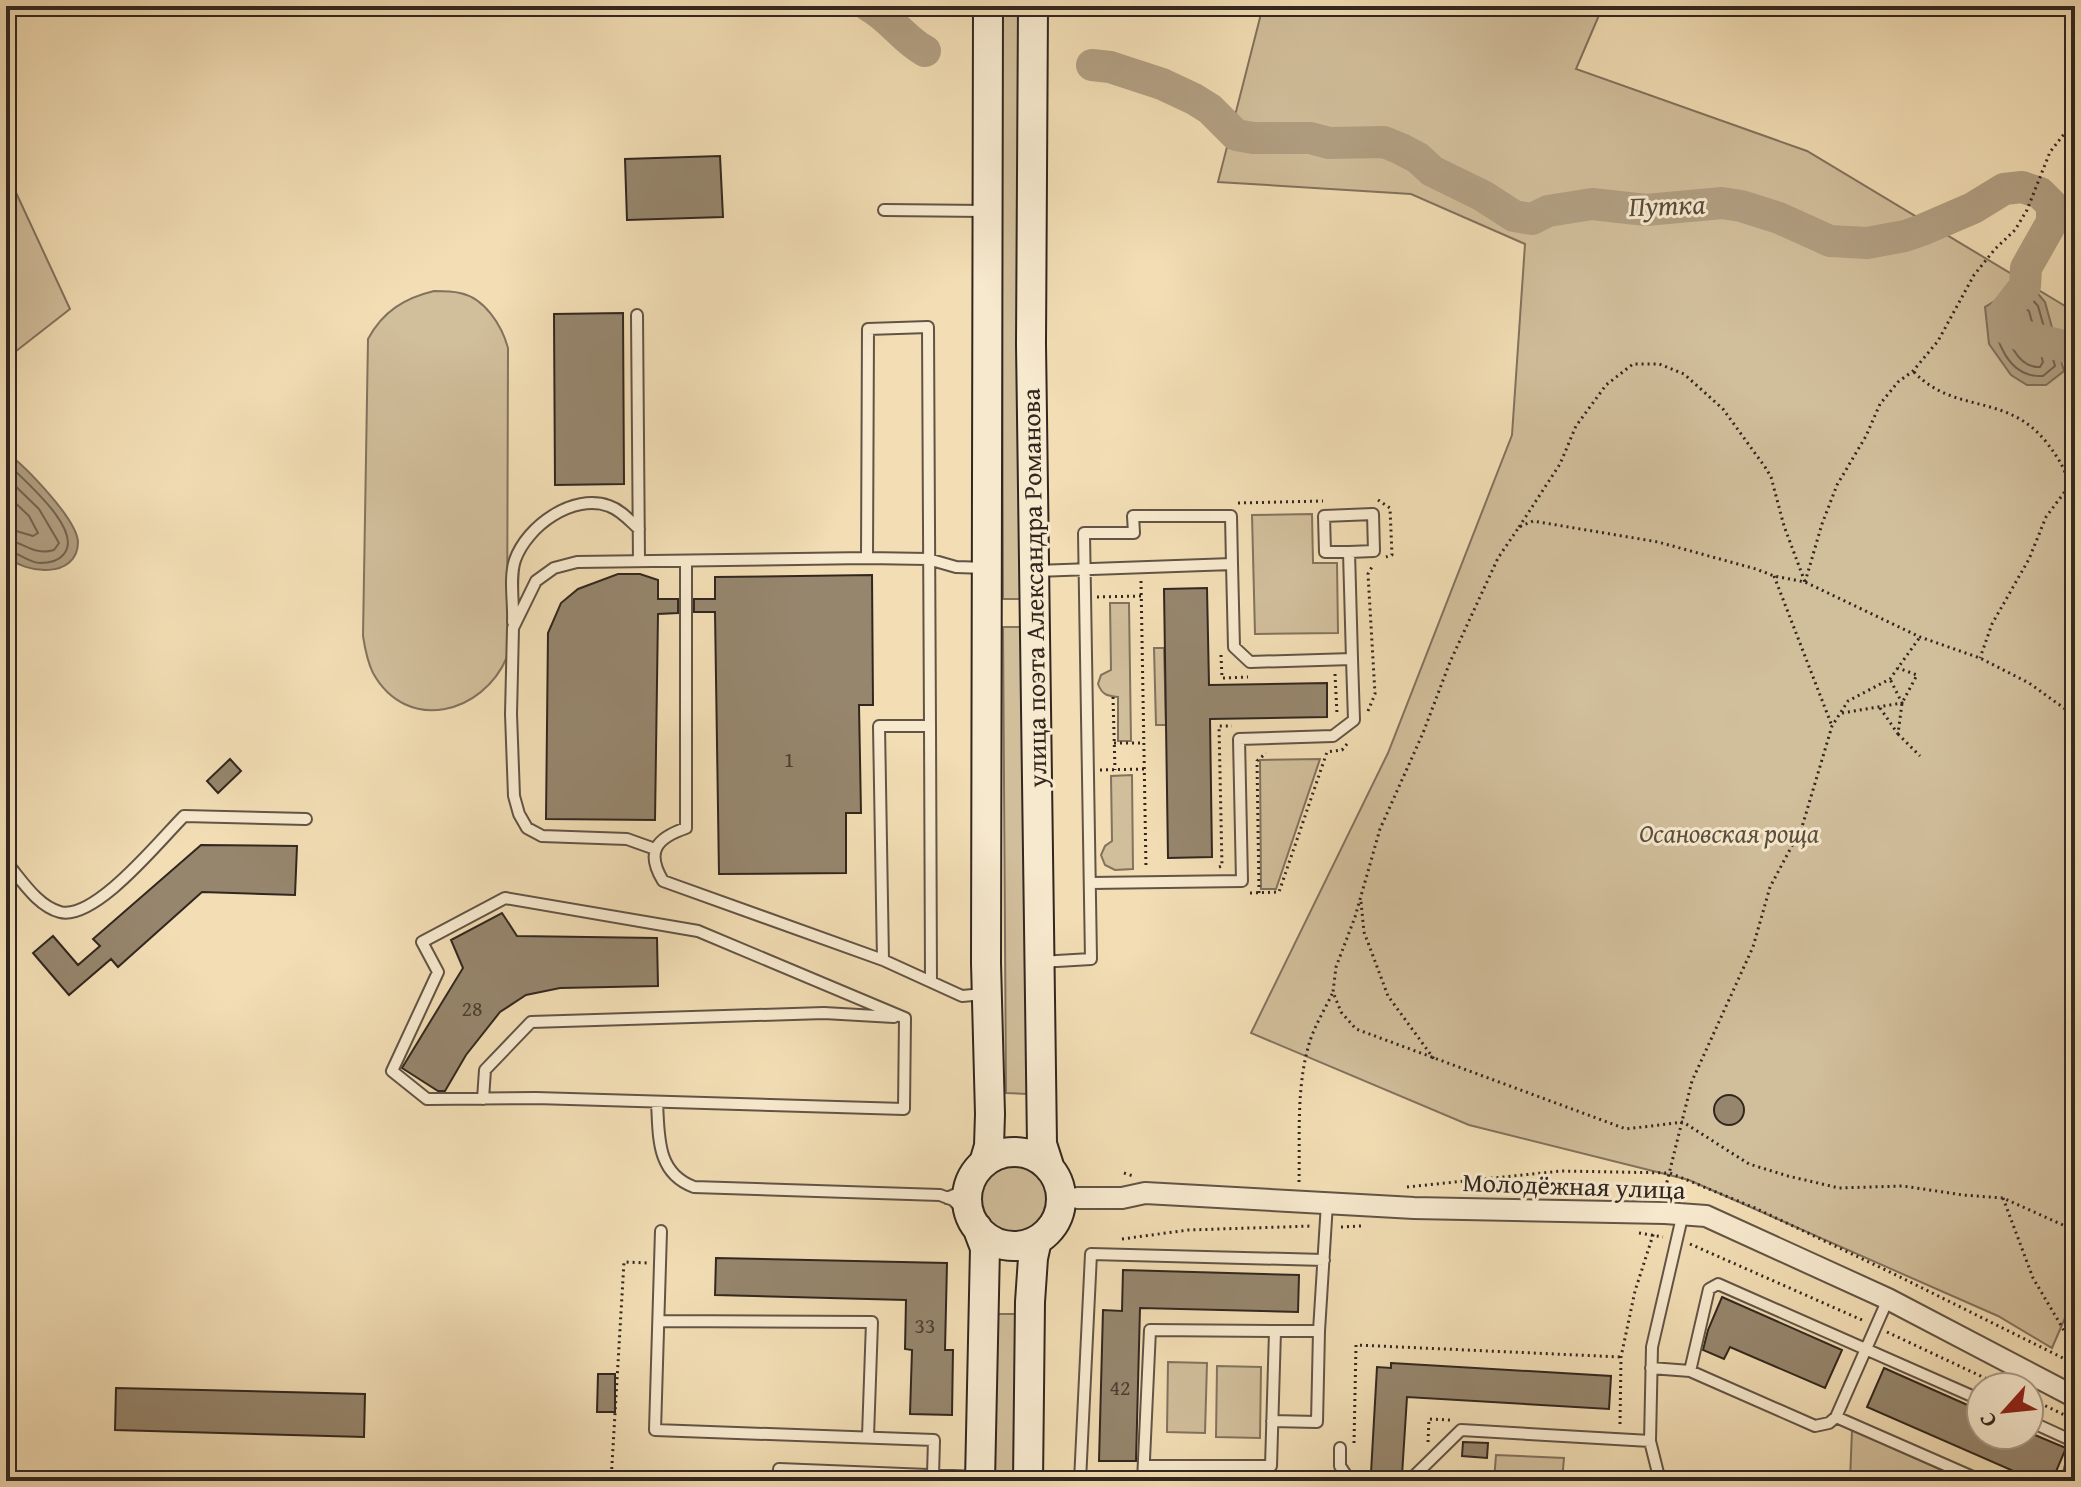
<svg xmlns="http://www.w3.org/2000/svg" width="2081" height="1487" font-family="'Gentium Book Plus',serif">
	<rect width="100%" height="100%" fill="#f2ddb4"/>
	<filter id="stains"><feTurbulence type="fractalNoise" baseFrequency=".0025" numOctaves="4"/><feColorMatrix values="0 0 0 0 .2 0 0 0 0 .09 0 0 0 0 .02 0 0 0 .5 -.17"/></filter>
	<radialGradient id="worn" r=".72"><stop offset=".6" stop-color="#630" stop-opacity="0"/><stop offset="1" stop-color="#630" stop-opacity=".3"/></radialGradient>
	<path fill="#d1be9b" stroke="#82725e" stroke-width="2" d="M1001 6H1023L1025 599H1003Z
		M1263 6H1603L1576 69 1807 151 2075 312V1295L2052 1348 1998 1316 1689 1180 1469 1125 1251 1033 1388 753 1512 435 1525 244 1411 194 1218 182Z
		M6 171 70 309 6 359Z
		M434 291C443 291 452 291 460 293 485 298 502 326 508 348L507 657C483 714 407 734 373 673 367 661 365 649 363 636L368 339C383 311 405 298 434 291Z
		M1312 514 1313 563H1337L1338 633 1255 634 1252 515Z
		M1110 603H1129L1131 741H1118V697C1106 696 1102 694 1098 684L1101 675 1111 670Z
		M1003 627H1025L1028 1094 1006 1093Z
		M1154 648H1164L1166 725H1156Z
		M1320 759 1276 889H1261L1260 760Z
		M1132 775 1133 869 1115 870 1105 865 1101 855 1105 846 1112 841 1111 776Z
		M981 1200a35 35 0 1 1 70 0a35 35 0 1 1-70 0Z
		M998 1314H1023L1019 1481H993Z
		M1168 1362 1207 1363 1205 1433 1167 1432Z
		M1217 1366 1261 1367 1260 1438 1216 1437Z
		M1852 1430 1966 1481H1850Z
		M1496 1455 1564 1458 1562 1481H1494Z"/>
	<path fill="#b19f82" stroke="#7e6f5b" stroke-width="2" d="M2016 288 2034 289 2045 302 2064 371 2046 385H2027L2011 375 1989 344 1985 307Z
		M6 452C25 466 77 519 78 542 78 579 24 575 6 555Z"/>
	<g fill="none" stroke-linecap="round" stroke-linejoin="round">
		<path stroke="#726351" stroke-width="2" d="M2018 296 2030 297 2038 306 2055 366 2043 376C2009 378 1994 341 1994 312Z
			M2021 306 2029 311 2043 362 2040 367C2016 368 2005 336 2004 317Z
			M6 462C22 479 86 531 63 555 58 561 48 563 40 563 29 563 18 552 6 550
			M6 477 39 509 59 543 54 550C33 556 25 542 6 540
			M6 494 29 516 38 533 33 536 6 528"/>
		<path stroke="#b19f82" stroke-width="32" d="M869 6C891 18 904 40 925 51
			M1092 65 1110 67 1162 84 1194 99 1210 109 1236 135 1253 138H1310L1329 143 1384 142 1401 149 1418 158 1432 171 1483 196 1514 216 1532 219 1548 211 1592 204 1646 210 1722 203 1741 206 1779 218 1830 241 1867 243 1905 236 1922 230 1973 208 2004 189 2022 187 2040 193 2052 205V222L2026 268 2025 286 2004 313 2009 330C2030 341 2053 341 2075 350"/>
	</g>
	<path fill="#96866d" stroke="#322720" stroke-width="2" d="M720 156 723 217 627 220 625 159Z
		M623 313 624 484 555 485 554 314Z
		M618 574H640L658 580V599H678V613L658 614 655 820 546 819 548 633 561 603 578 589Z
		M872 575 873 705H859L861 813H846V873L719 874 715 612H694V599H715V577Z
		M1207 588 1209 685 1327 683V717L1210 719 1212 857 1168 858 1164 589Z
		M230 759 241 771 218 793 207 781Z
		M201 845 297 846 295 895 202 892 118 967 111 959 69 995 33 953 53 936 78 965 100 946 93 939Z
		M502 913 517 936 657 938 658 986 560 988 526 995 500 1012 466 1055 445 1091H438L402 1068 463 968 451 940Z
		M1714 1110a15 15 0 1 1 30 0a15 15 0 1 1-30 0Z
		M716 1258 947 1263 945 1350H953L952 1415 910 1414 912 1350 905 1349 906 1300 715 1295Z
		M1123 1270 1299 1275 1298 1312 1140 1308 1136 1461H1099L1103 1310 1122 1311Z
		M1722 1297 1842 1350 1825 1388 1730 1347 1724 1359 1703 1350 1708 1330Z
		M1391 1363 1611 1376 1609 1409 1407 1397 1402 1475 1371 1473 1377 1367 1391 1368Z
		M1884 1368 1981 1411V1435H2035L2066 1448 2052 1481H2023L2025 1476 1867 1407Z
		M598 1374H615V1412H597Z
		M116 1388 365 1394 364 1437 115 1430Z
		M1463 1442 1488 1443 1487 1458 1462 1456Z"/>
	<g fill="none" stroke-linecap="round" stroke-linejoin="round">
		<defs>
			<path id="lane" d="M884 210 986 211
				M637 315 639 561
				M1349 552H1325L1324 516 1373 514 1374 551 1349 552 1352 659
				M686 561V828C657 838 645 851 663 881L883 960 962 996 984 994
				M1036 571 1232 564 1234 647 1250 662 1352 659 1354 720 1333 736 1239 739 1242 881 1090 883
				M513 622C514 603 509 578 515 560 527 526 573 493 609 506 621 510 630 521 639 529
				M930 726 928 327 868 329 867 558 928 559 956 567 987 568
				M655 849 627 839 542 836 527 828 519 814 514 796 511 714 513 628 536 581 554 568 577 562 867 558
				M6 862C21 879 37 906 60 912 95 921 160 840 184 816L306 819
				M505 898 698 931 905 1018 904 1109 536 1098 427 1099 392 1071 438 972 422 942Z
				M883 960 879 726H930L931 981
				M1040 962 1091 959 1084 533H1134L1133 516H1231L1232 564
				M483 1099 485 1070 531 1022 824 1013 894 1017
				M657 1102C659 1136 656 1173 694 1187L940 1195 953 1200 971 1218
				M1060 1189 1077 1198
				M947 1198 963 1191 971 1180
				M1060 1211 1077 1198
				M661 1231 655 1430 934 1440 933 1475
				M659 1321 872 1322 868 1436
				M1651 1368 1690 1371 1815 1426 1829 1423 1836 1417 1888 1299
				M1690 1371 1709 1289 1718 1284 1981 1400
				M1836 1417 1982 1481
				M1272 1421 1317 1422 1319 1331
				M2029 1421 2075 1442
				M1340 1448V1466L1350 1481
				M1144 1466H1271L1275 1331H1319L1327 1203
				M779 1481V1469L978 1477
				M1080 1481 1091 1254 1324 1260
				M1143 1481 1150 1330 1275 1331
				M1409 1481 1461 1430 1650 1441
				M1660 1481 1650 1441 1652 1347 1683 1213
				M2067 1481 2075 1450"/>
			<path id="street" d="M1077 1198H1122L1145 1193 1414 1208 1665 1213 1706 1216 1888 1299 2075 1397"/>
			<path id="secondary" d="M1033 6 1031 344 1042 1144 1050 1169
				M967 1199a47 47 0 1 1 94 0a47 47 0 1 1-94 0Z
				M984 1163 989 1146 990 1114 986 963 988 6
				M977 1227 985 1248 980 1481
				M1028 1481 1030 1302 1033 1258 1037 1240"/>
		</defs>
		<use href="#lane" stroke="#625445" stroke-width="14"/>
		<use href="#street" stroke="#625445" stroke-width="24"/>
		<use href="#secondary" stroke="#322720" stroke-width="32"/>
		<path stroke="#322720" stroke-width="3" stroke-dasharray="2 4" stroke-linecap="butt" d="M1914 372C1955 415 2007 392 2047 443 2058 458 2065 467 2069 486L2046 517 2029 559 1992 624 1980 658
			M1378 500 1390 508 1392 555 1386 557
			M1238 503 1323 501
			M1519 527 1560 464 1576 426 1606 385 1633 364H1659L1684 374 1723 409 1765 467 1771 477 1784 526 1805 582
			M1774 576 1832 726
			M1141 581 1146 868
			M1805 582 1822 524 1837 485 1866 436 1880 404 1898 382 1913 371 1938 341 1974 275 1995 249 2015 230 2027 210 2050 152 2075 120
			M1097 597 1141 596
			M1221 655 1222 678 1248 677
			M1335 674 1337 714
			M1113 697 1115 770
			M1880 708 1898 734 1902 703 1917 675 1898 668
			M1368 711 1375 694 1368 574 1373 565
			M1842 713 1902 703 1890 679
			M2075 716 2029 683 1980 658 1920 637 1805 582 1774 576 1756 569 1658 542 1533 521 1519 527 1498 558 1450 662 1423 733 1380 829 1355 917 1336 967 1333 992 1341 1012 1356 1029 1626 1129 1683 1122 1749 1164 1788 1176 1839 1188 1903 1186 1963 1195 2003 1198 2074 1230 2075 1227
			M1898 734 1920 756
			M1114 743H1142
			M1100 770 1144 769
			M1219 867 1222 866 1219 726H1232
			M1250 893 1279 892 1327 752 1342 750 1347 744
			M1259 893 1257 761 1266 753
			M1361 902 1364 932 1388 996 1434 1059
			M1124 1173 1133 1176
			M1299 1182C1300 1137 1296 1089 1309 1044 1314 1027 1325 1009 1333 992
			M1407 1187 1561 1171 1670 1173 1755 1208 1892 1273 2075 1364
			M1664 1194 1692 1081 1753 947 1770 887 1802 827 1832 726 1848 701 1890 679 1920 637
			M2003 1198 2033 1278 2075 1349
			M1341 1227 1361 1226
			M1639 1233 1663 1237
			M1122 1239 1188 1230 1313 1226
			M1690 1244 1862 1320
			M1887 1332 2004 1387
			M2029 1398 2075 1420
			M1620 1424 1621 1357 1635 1291 1654 1232
			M1428 1442 1429 1419 1450 1420
			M1354 1443 1356 1345 1621 1357
			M611 1481 624 1262 648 1263"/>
		<use href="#lane" stroke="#f7e9ce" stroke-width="10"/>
		<use href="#street" stroke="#f7e9ce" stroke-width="20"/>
		<use href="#secondary" stroke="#f7e9ce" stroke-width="28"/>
	</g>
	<g text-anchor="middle" stroke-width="6" stroke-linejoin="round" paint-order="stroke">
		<g font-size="22" fill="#4b3f33">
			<text x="789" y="767">1</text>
			<text x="472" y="1016">28</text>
			<text x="925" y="1333">33</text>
			<text x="1120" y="1395">42</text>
		</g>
		<g font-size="26" fill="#322720" stroke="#f7e9ce">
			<text transform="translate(1034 588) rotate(-91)" y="9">улица поэта Александра Романова</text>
			<text transform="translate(1574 1186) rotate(2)" y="9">Молодёжная улица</text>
		</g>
		<g font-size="26" font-style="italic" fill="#5a4d3f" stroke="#f7e9ce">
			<text x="1729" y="842">Осановская роща</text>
		</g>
		<g font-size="28" font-style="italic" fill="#584b3d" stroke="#f7e9ce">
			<text transform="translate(1667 205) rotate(-2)" y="10">Путка</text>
		</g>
	</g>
	<rect width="2081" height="1487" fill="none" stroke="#f2ddb4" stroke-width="32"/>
	<rect x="8" y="8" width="2065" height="1471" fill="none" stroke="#322720" stroke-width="4"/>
	<rect x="16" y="16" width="2049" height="1455" fill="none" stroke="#322720" stroke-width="2"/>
	<g transform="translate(2005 1411) rotate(243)"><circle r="38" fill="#f7e9ce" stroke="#a89b88" stroke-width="2"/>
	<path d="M0-6L14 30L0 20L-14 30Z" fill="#8f2418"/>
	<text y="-12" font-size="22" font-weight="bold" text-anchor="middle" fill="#322720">С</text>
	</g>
	<rect width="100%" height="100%" filter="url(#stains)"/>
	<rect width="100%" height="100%" fill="url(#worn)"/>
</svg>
